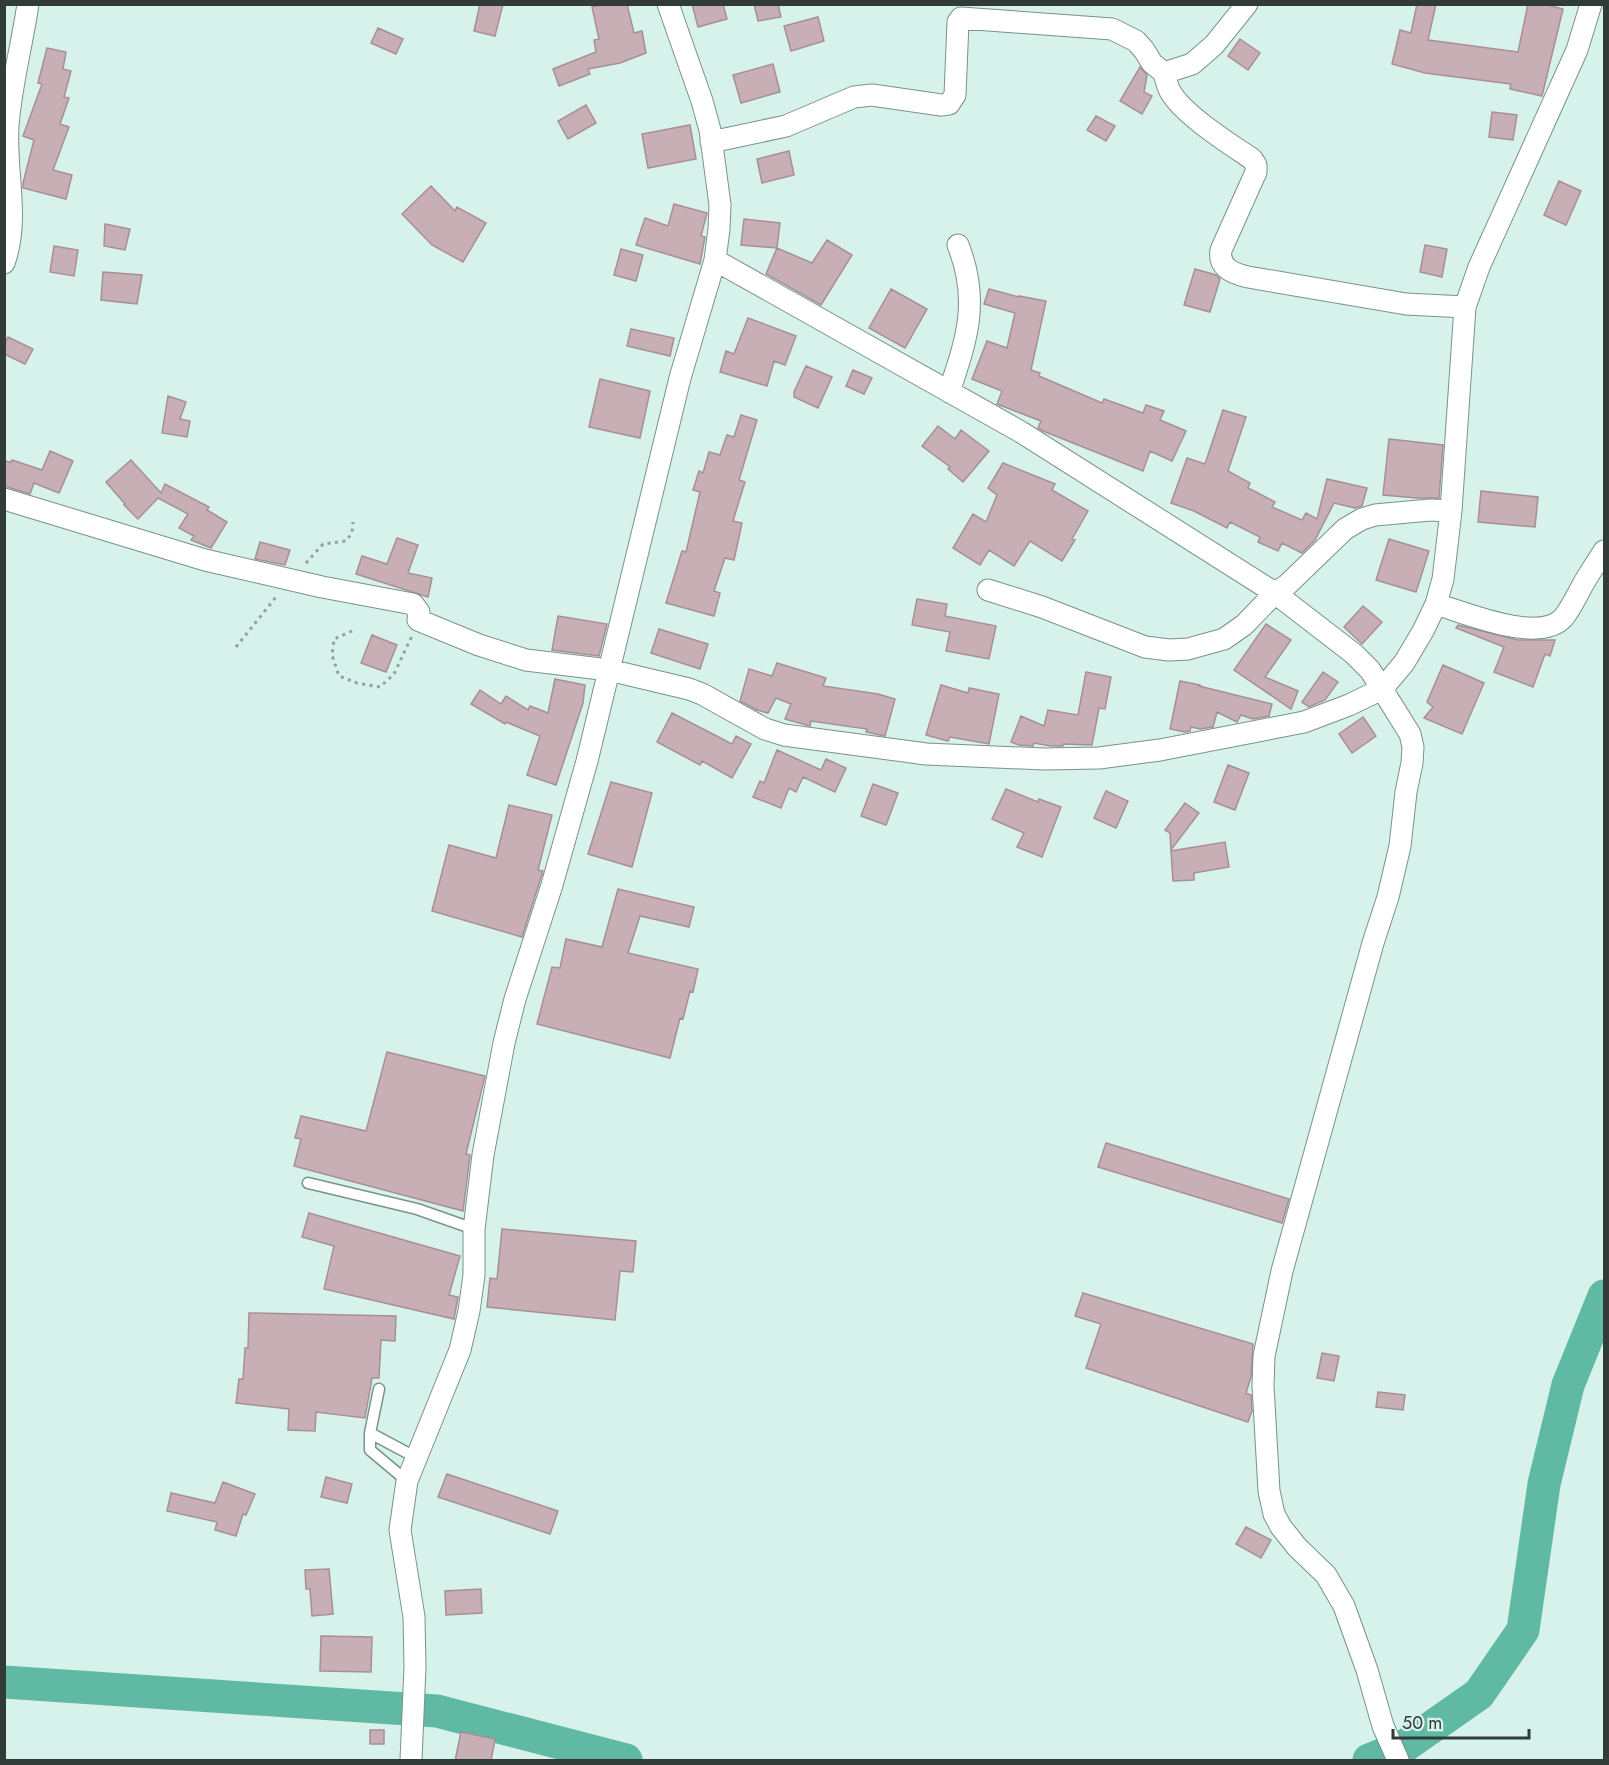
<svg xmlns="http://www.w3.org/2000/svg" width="1609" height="1765" font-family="Jost,sans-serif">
	<rect width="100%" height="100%" fill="#d7f2ea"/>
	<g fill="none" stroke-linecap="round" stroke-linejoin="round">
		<path stroke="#60b9a3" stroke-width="33" d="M4 1682 437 1711 626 1760
			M1369 1760 1406 1745 1479 1694 1523 1630 1544 1484 1568 1385 1604 1296"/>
	</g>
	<path fill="#c8afb6" stroke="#a78f96" stroke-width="1.5" d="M480 4H503L495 36 474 31Z
		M605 4H627L634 33 642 31 646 53 620 63 588 69 590 74 559 86 553 69 596 52 594 40 599 39 592 7Z
		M692 4H723L727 19 698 27Z
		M754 4H778L781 17 758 21Z
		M1417 4H1436L1428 40 1518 52 1528 4H1543L1563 9 1542 96 1510 89 1511 84 1425 73 1392 64 1400 30 1411 33Z
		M818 17 824 41 791 51 784 26Z
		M378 28 403 39 396 54 371 43Z
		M1240 39 1260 53 1248 70 1228 56Z
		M47 48 66 52 63 69 71 71 64 97 69 98 60 124 69 127 53 170 72 175 66 199 23 188V183L34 140 23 136 42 84 38 83Z
		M773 64 780 92 741 103 733 75Z
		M1140 67 1147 75 1144 92 1152 96 1142 114 1120 101Z
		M586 105 596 123 568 139 558 121Z
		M1492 112 1517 115 1513 140 1489 137Z
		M1096 116 1115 126 1106 141 1087 130Z
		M690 125 696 159 648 168 642 134Z
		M789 151 794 175 762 183 757 159Z
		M1559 181 1581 191 1566 225 1544 215Z
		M431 186 455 211 457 207 486 223 463 262 432 245 402 214Z
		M674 204 707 213 701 236 705 237 700 264 636 245 645 218 668 226Z
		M744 219 780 223 777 248 741 245Z
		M105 224 130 229 125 250 104 246Z
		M827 240 852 255 821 305 766 274 777 248 812 263Z
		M1425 245 1447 249 1442 277 1420 272Z
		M54 246 78 250 74 276 50 272Z
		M621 249 643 255 636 281 614 275Z
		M1195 269 1216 275 1220 279 1210 312 1184 305Z
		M103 272 142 275 137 304 101 300Z
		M891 289 927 309 905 348 869 328Z
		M989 289 1019 297V296L1046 301 1031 370 1040 373 1039 376 1102 403 1104 399 1143 413 1146 405 1164 411 1160 420 1186 431 1172 461 1150 451 1143 471 1043 431 1038 428 1041 421 997 404 1002 391 972 379 987 341 1007 348 1015 313 984 304Z
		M748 318 796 336 785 365 774 361 767 386 720 372 726 351 734 354Z
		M631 329 674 338 670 356 627 346Z
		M8 337 33 349 25 364 4 354V345Z
		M806 366 832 377 818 408 794 397V392Z
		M853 370 872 378 864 394 846 386Z
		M600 379 650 391 640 438 589 427Z
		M168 396 186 402 180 419 190 421 187 437 162 433Z
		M1223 410 1246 417 1228 471 1250 483 1248 488 1275 502 1272 507 1302 520 1306 513 1317 519 1327 479 1367 488 1362 506 1355 508 1334 503 1315 540 1302 553 1282 543 1278 551 1258 542 1260 537 1230 522 1227 528 1194 511 1171 503 1187 458 1205 464Z
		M741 415 757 420 739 480 745 482 733 521 742 523 734 560 725 558 714 591 720 593 714 616 666 603 682 551 686 552 700 492 693 490 699 471 703 473 709 452 720 455 727 435 734 437Z
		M938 426 955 439 961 430 989 451 963 482 948 469 950 467 922 446Z
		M1389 439 1443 445 1439 498H1417L1383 495Z
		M50 451 73 461 59 493 34 483 30 494 4 486V461L11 462 12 460 42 470Z
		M131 460 161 493 165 484 209 507 207 510 227 522 211 548 191 540 194 536 179 528 188 514 158 498 138 519 124 505 125 504 106 482Z
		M1003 463 1055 484 1052 490 1088 511 1072 539 1075 540 1062 561 1030 541 1014 566 989 550 980 565 953 548 973 514 986 522 997 495 988 488Z
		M1481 491 1538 497 1535 527 1478 522Z
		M397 538 418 545 408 573 432 578 428 597 356 574 362 556 387 564Z
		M1389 539 1429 551 1416 592 1376 580Z
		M260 542 290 550 285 565 255 559Z
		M917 599 947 604 945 616 996 626 989 659 946 651 950 632 912 625Z
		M1363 606 1382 622 1362 644 1344 627Z
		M558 616 607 624 599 656 552 650Z
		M1266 624 1291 640 1265 677 1298 691 1291 709 1234 670Z
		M1458 625 1518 640H1555L1550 656 1545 654 1533 687 1494 672 1504 647 1456 628Z
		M659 629 708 644 700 669 651 653Z
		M372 635 397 645 386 672 361 663Z
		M777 663 826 678 823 686 878 694 895 699 885 736 866 732 867 729 811 721 810 726 785 719 791 704 776 698 768 713 757 710 740 701 749 669 772 676Z
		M1443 665 1484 683 1462 734 1424 718 1433 707 1427 702Z
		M1086 672 1111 677 1105 709 1099 708 1092 745 1063 744V746H1051L1034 743 1033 746 1019 745 1011 742 1021 716 1044 726 1048 710 1078 715Z
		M1323 672 1338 682 1325 700 1309 707 1302 702Z
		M555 679 585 685 583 703 556 785 527 775 540 736 506 722 505 724 471 704 480 690 501 704 506 696 528 710 530 706 548 713Z
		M1180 681 1200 685 1199 686 1272 704 1269 716 1253 719 1241 715 1237 722 1217 712 1213 727 1200 729 1191 727 1190 731 1185 732 1170 729Z
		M941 685 968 693 969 688 999 694 989 744 950 737 948 741 926 735Z
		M672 713 732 744 736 736 751 744 732 778 702 761 700 765 657 742Z
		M1363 717 1376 736 1352 753 1339 734Z
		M777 750 821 770 826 759 846 768 835 792 803 777 796 792 789 788 781 808 753 797 760 781 764 783Z
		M1228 765 1249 773 1235 810 1214 802Z
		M611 782 652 793 632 867 588 854Z
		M873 784 898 793 886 825 861 816Z
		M1006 789 1038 802 1039 799 1061 807 1042 857 1017 847 1024 833 992 819Z
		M1106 791 1128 801 1116 828 1094 818Z
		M1185 803 1199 813 1171 850 1170 833 1165 830Z
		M509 805 552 815 538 870 543 871 522 937 432 911 449 845 496 858Z
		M1225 842 1229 867 1194 873V880L1173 881 1171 851Z
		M618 889 694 907 689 927 640 916 628 953 698 969 693 992 690 991 683 1019 680 1018 670 1058 537 1024 552 967 560 968 566 939 602 947Z
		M387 1052 485 1076 466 1154 470 1155 463 1211 294 1166 301 1139 295 1138 301 1116 366 1131Z
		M1106 1143 1289 1199 1282 1223 1098 1167Z
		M309 1213 460 1256 449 1295 458 1297 454 1319 324 1289 334 1246 302 1237Z
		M502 1229 636 1241 633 1272 620 1271 615 1320 487 1307 490 1278 497 1279Z
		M1083 1293 1253 1344 1251 1377 1246 1393 1251 1395 1252 1411 1248 1422 1086 1368 1101 1324 1075 1316Z
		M249 1313 396 1316 395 1341 381 1340 379 1378H372L365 1418 316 1412 315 1431 288 1430 289 1409 236 1403 239 1379H243L245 1348H248Z
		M1322 1353 1339 1356 1334 1381 1317 1378Z
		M1378 1392 1405 1395 1403 1410 1376 1407Z
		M447 1474 558 1511 550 1534 438 1497Z
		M326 1477 352 1484 347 1503 321 1497Z
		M223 1482 255 1494 246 1515 243 1514 236 1536 215 1530 217 1522 167 1511 171 1493 215 1503Z
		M1246 1527 1271 1540 1261 1558 1236 1544Z
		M329 1569 333 1614 312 1616 310 1589H306L305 1570Z
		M481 1589 482 1613 446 1615 445 1591Z
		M321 1636 372 1637 371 1672 320 1671Z
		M370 1730H384V1744H370Z
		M461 1732 495 1739 491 1761H455Z"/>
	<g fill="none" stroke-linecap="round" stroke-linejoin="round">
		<defs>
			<path id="lane" d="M308 1183 417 1209 474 1229
				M379 1389 370 1433V1450L407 1481
				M370 1433 417 1458"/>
			<path id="street" d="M1164 73C1166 79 1167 86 1170 91 1182 114 1230 144 1252 159L1256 165V172L1221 250C1218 268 1234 274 1248 277L1406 304 1465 307
				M711 142 786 126 854 97 872 95 941 105 949 104 955 95 958 22 961 18 1112 29 1136 41 1144 50 1152 63 1164 73 1192 64 1214 45 1247 4
				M715 260 1021 432 1275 593 1354 654 1370 670 1382 689 1410 734 1413 747 1412 763 1406 792 1400 846 1388 897 1373 943 1282 1271 1264 1356 1263 1386 1269 1491 1274 1514 1281 1527 1297 1547 1326 1575 1344 1606 1367 1670 1383 1726 1398 1760
				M4 263C20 219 5 172 8 126 11 85 22 45 28 4
				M949 392C967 339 980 300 958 245
				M4 499 205 560 322 587 413 604 419 612 418 620 479 645 526 660 609 670 689 689 702 694 765 729 784 735 926 754 1044 759 1099 758 1160 750 1304 722 1349 705 1382 689 1404 663 1423 631 1436 604 1443 579 1451 511
				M988 590 1042 607 1145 647 1169 650 1188 649 1224 639 1244 625 1275 593 1287 585 1345 529 1362 519 1375 515 1430 510 1451 511 1465 307 1479 267 1577 50 1591 4
				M1436 604C1466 613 1539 644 1563 618 1570 610 1575 599 1580 590 1587 576 1596 564 1604 551
				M411 1760 415 1667 414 1617 400 1530 407 1481 460 1350 469 1311 474 1275V1229L483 1155 504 1043 515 999 552 885 587 761 680 378 715 260 719 229 720 205 710 130 702 101 668 4"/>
		</defs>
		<use href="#lane" stroke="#79928b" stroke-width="13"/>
		<use href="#street" stroke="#79928b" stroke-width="23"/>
		<path stroke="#8fa39d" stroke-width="3" stroke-dasharray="3 4.5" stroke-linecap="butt" d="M306 563 323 544 346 541 352 533 353 522
			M352 631 334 639 332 655 339 676 357 683 380 687 394 674 412 636
			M236 647 276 597"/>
		<use href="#lane" stroke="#fff" stroke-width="10"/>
		<use href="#street" stroke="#fff" stroke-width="21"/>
	</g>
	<rect width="1609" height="1765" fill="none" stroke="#313c39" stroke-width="12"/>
	<path d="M1393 1729v9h136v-9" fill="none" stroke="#313c39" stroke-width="3"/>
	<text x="1402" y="1729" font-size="18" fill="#313c39" stroke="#d7f2ea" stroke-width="4.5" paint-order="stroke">50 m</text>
</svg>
